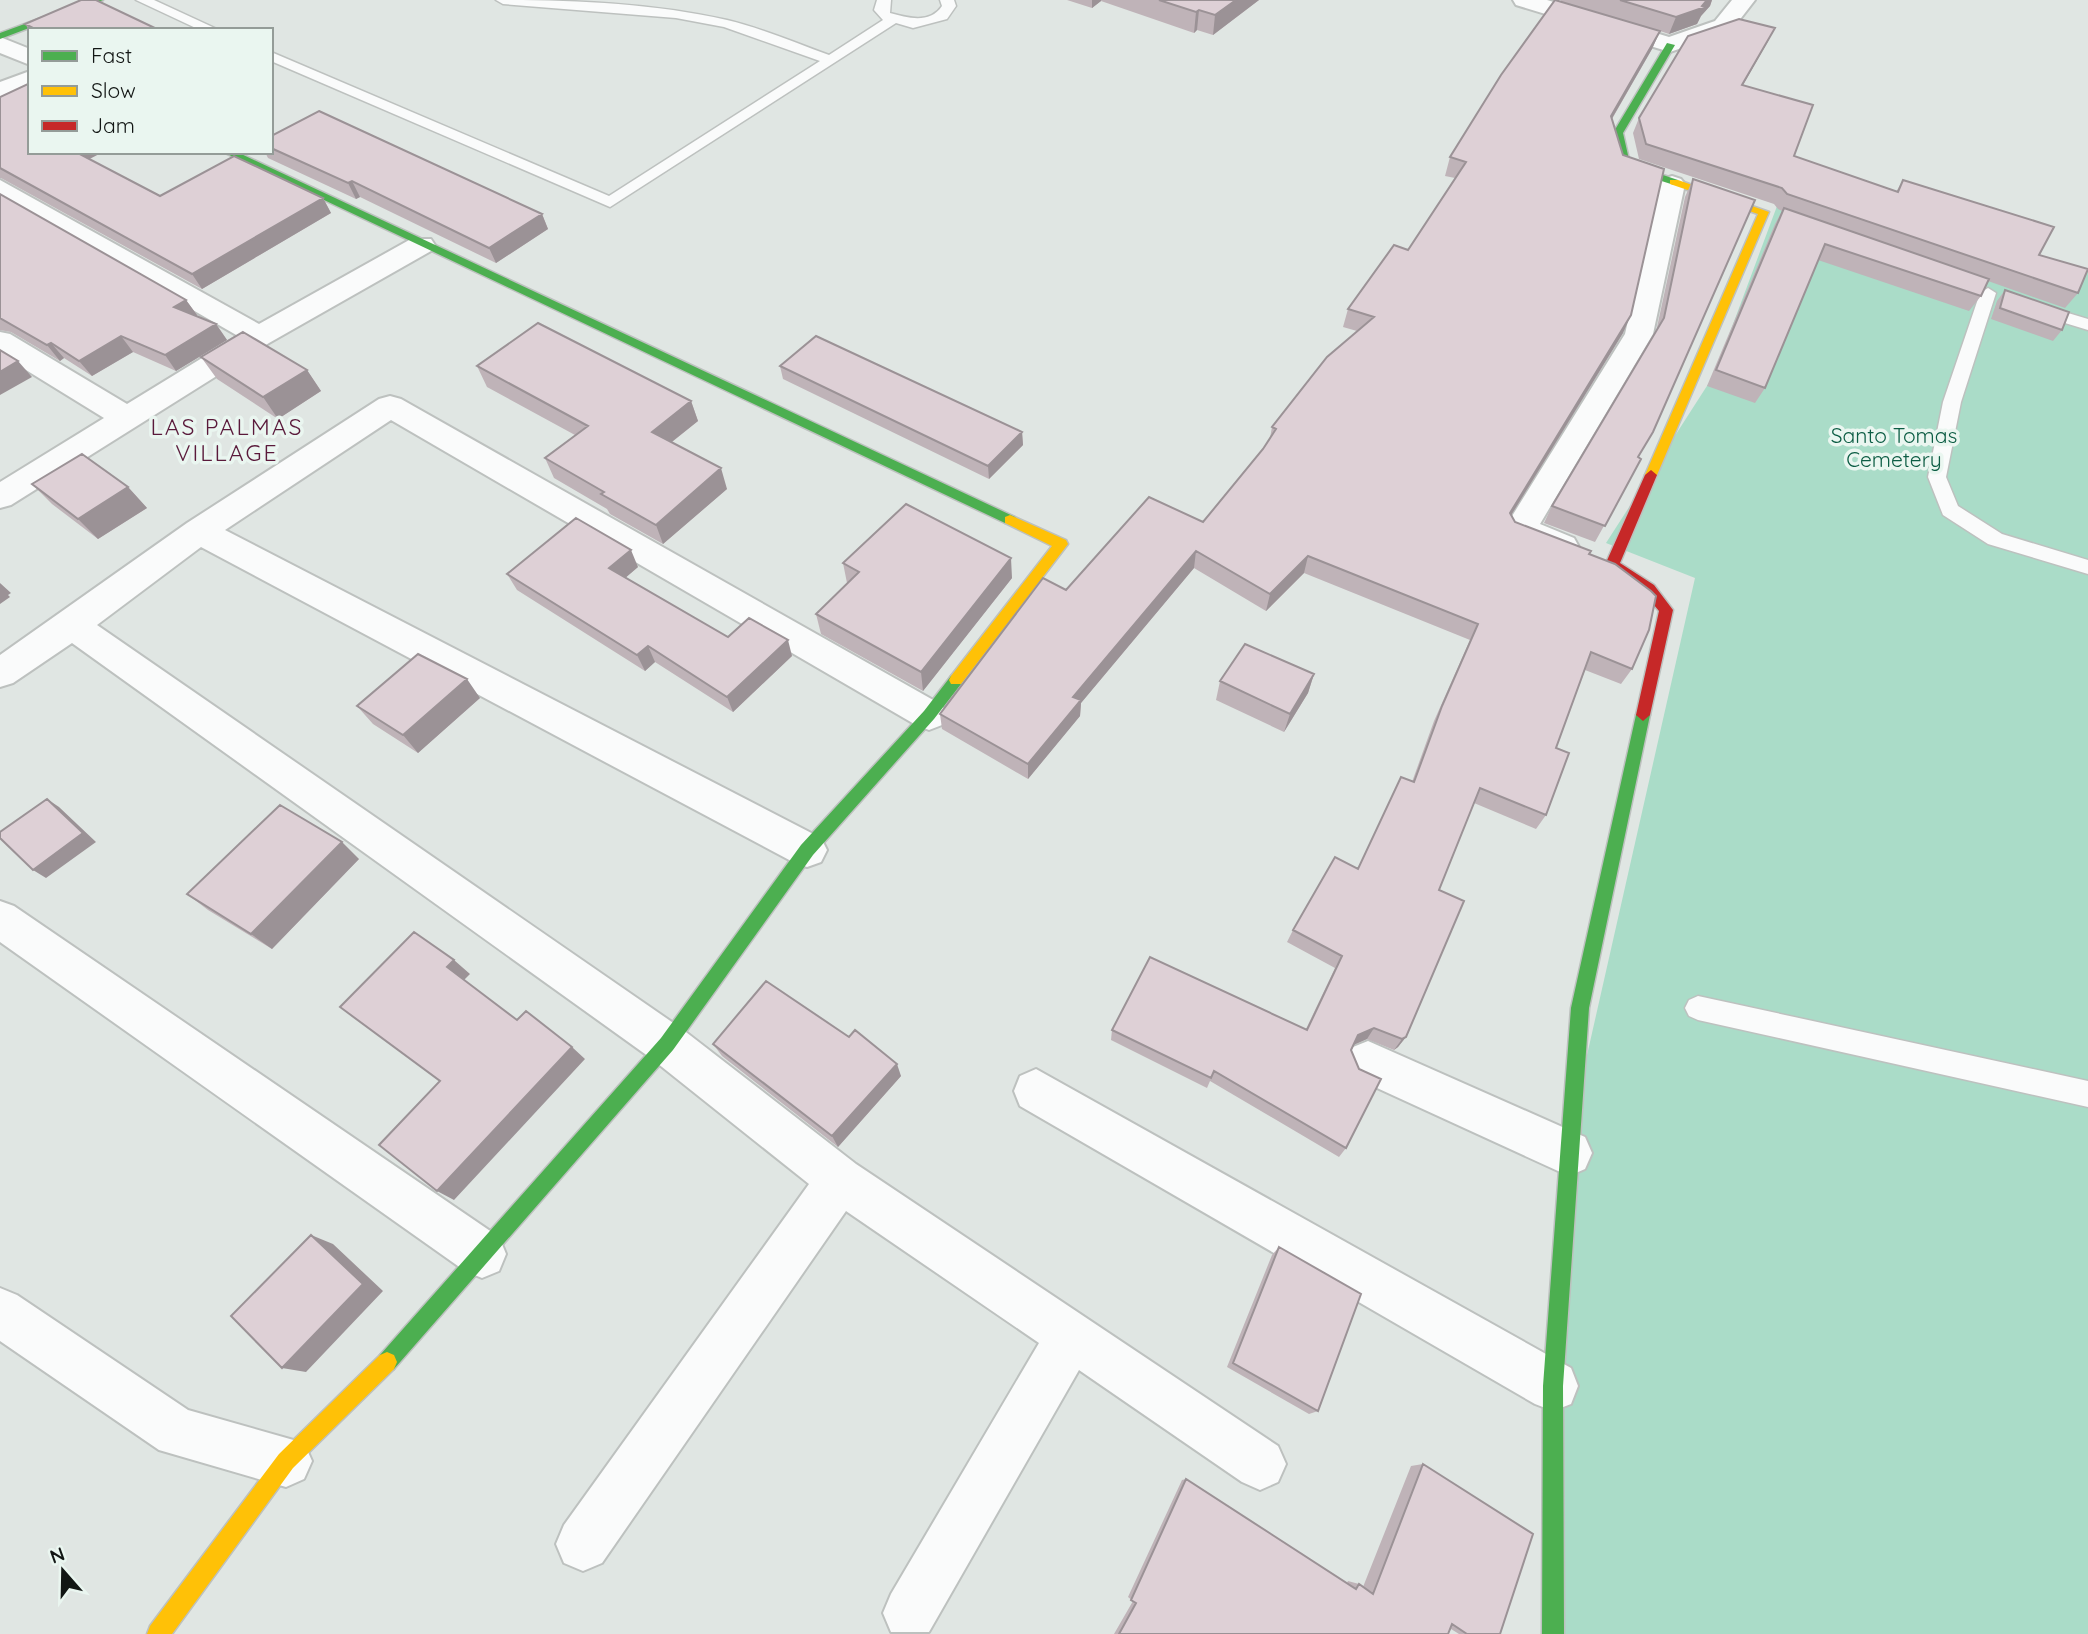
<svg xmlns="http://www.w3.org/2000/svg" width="2088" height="1634" font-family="Quicksand,sans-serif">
	<rect width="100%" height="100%" fill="#e0e6e3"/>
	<path fill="#aadcc8" d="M1789 174 2088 271V1634H1553L1566 1148 1695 578 1606 543 1714 375Z"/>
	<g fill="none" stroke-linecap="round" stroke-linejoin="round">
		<defs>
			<path id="lane" d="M136 0H154L219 30H200Z
				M496 0C573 0 652 3 727 20 761 28 796 43 829 55L883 20 874 10 877 0H891L890 13C908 18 930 24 942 6L940 0H954L956 6 947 19 913 28 896 23 610 207 271 61V52L609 196 820 61 724 27 676 18 503 4Z
				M1988 288 1996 293 1961 402 1946 477 1958 506 2002 534 2088 560V574L1988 544 1943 515 1928 477 1943 402 1980 293Z
				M2038 304 2088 319V330L2032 313 2030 309Z
				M1698 996 2088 1081V1107L1698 1020 1689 1016 1685 1008 1689 1000Z"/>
			<path id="street" d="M1513 0H1547L1669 37 1715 21 1732 0H1755L1731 31 1670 52 1516 5Z
				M0 37 30 49V65L0 53Z
				M30 71V87L0 98V82Z
				M1672 176 1681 179 1685 184 1653 334 1540 524 1574 538 1579 547 1574 556C1556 561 1513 545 1504 529L1625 334 1659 184 1663 179Z
				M0 180 259 324 411 239H431L435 245 431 251 269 343 11 505 0 508V482L104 418 0 354V332L10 334 127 404 238 336 0 199Z
				M390 396 401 399 942 705 947 715 942 725 929 730 916 725 391 420 225 530 821 838 827 850 821 862 807 867 793 862 201 547 97 625 682 1029 856 1164 1278 1446 1286 1464 1278 1482 1260 1490 1242 1482 1079 1370 929 1632H891L883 1613 891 1594 1039 1343 846 1211 602 1563 583 1571 564 1563 556 1544 564 1525 809 1184 652 1059 72 643 13 683 0 687V655L187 523 379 399Z
				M0 901 14 906 499 1237 506 1254 499 1271 482 1278 465 1271 0 942Z
				M1368 1041 1585 1137 1592 1153 1585 1169 1569 1176 1353 1077 1346 1062 1353 1047Z
				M1036 1069 1571 1368 1578 1386 1571 1404 1553 1411 1535 1404 1020 1106 1014 1091 1020 1076Z
				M0 1288 17 1295 188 1410 304 1443 312 1461 304 1479 286 1487 159 1450 0 1341Z"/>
			<path id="fast" d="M90 0H103L0 39V33Z
				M1667 43 1675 45 1623 133 1630 164 1678 180V184L1674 185 1621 168 1613 133Z
				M223 152H237L1015 517 1017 520 1015 523H1005Z
				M956 674 961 676 963 680 961 684 934 719 813 855 673 1050 394 1369 387 1372 380 1369 377 1362 380 1355 661 1038 801 845 924 711 951 676Z
				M1643 709 1650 715 1589 1008 1563 1386 1564 1634H1542L1543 1386 1571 1008 1636 715Z"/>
			<path id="slow" d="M1670 180H1678L1769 212 1657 475 1651 480 1645 475 1758 214 1670 184Z
				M1010 515 1066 540 1068 544 961 684H951L949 680 951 676 1052 546 1005 523V517Z
				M387 1352 394 1355 397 1362 394 1369 293 1468 172 1634H147L150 1626 279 1454 380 1355Z"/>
			<path id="jam" d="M1651 470 1657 475 1620 563 1654 585 1673 610 1650 715 1643 721 1636 715 1659 611 1644 593 1605 565 1645 475Z"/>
		</defs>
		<use href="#lane" stroke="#bdc1bf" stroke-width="3"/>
		<use href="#street" stroke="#bdc1bf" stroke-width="4"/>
		<use href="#fast" stroke="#bdc1bf" stroke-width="3"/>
		<use href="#slow" stroke="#bdc1bf" stroke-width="3"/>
		<use href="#jam" stroke="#bdc1bf" stroke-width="3"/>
		<use href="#lane" fill="#fafbfb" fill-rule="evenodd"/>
		<use href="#street" fill="#fafbfb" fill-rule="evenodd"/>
		<use href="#fast" fill="#4caf50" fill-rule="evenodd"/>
		<use href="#slow" fill="#ffc107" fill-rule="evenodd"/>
		<use href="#jam" fill="#c62828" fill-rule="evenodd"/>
	</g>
	<path fill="#bfb3b8" d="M1067 0H1259L1213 35 1197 30 1194 33 1101 1 1092 8Z
		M1561 0H1712L1710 6 1701 16 1697 24 1669 34 1660 31 1652 49 1612 119 1623 333 1511 515 1515 522 1589 554 1632 669 1621 684 1585 670 1556 748 1546 815 1536 829 1474 803 1439 890 1406 1037 1398 1047 1394 1050 1367 1039 1353 1045 1351 1050 1346 1148 1339 1157 1210 1081 1207 1088 1111 1040 1112 1030 1306 1029 1335 968 1287 942 1293 930 1358 869 1412 782 1434 721 1470 640 1304 573 1266 611 1194 568 1081 703 1080 716 1028 779 942 729 940 714 1066 590 1203 522 1263 449 1270 438 1272 427 1357 331 1343 327 1348 309 1408 250 1455 178 1445 176 1450 157Z
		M25 24 159 30H30V31Z
		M1775 28 1743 85 1794 156 1896 192 1903 180 2039 255 2078 293 2065 308 1988 281 1981 296 1969 311 1818 260 1765 388 1755 403 1707 386 1775 224 1782 211 1778 209 1774 204 1639 159 1633 133 1639 118Z
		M0 97 89 159 160 196 323 198 331 213 202 289 1 178H0Z
		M271 136 542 214 548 229 496 263 360 197 356 199 268 158 265 152H271Z
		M1693 179 1638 457 1641 459 1595 542 1544 523 1552 506 1656 332 1685 197Z
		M0 194 186 300 197 315 196 316 216 324 227 340 176 371 133 352 92 376 64 358 60 361 11 332 0 330Z
		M2005 290 2062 330 2053 341 1991 319 1997 301Z
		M201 357 307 370 321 391 278 419 217 379Z
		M477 366 691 401 698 421 672 442 727 489 663 544 610 514 607 509 554 478 545 458 575 435 487 387Z
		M780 366 1022 432 1023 445 989 479 783 379Z
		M32 484 128 487 147 508 98 539 52 504Z
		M843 563 1012 578 923 691 821 634 816 614 847 583Z
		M638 567 625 578 728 637 792 656 733 712 655 662 645 671 517 590 507 574Z
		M1314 674 1308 693 1284 732 1216 700 1220 681Z
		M480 698 418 753 373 724 357 706Z
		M359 859 272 949 208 910 187 894Z
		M849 1037 901 1076 838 1147 722 1056 713 1044Z
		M1279 1247 1318 1411 1309 1414 1227 1367 1272 1255Z
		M1423 1464 1500 1634H1459L1451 1629 1448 1634H1114L1133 1601 1128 1597 1182 1480 1186 1479 1347 1583 1348 1581 1359 1584 1363 1587 1411 1466Z"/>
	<path fill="#9b9296" d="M1092 0H1101V1L1092 8Z
		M1236 0H1259L1213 35 1215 15Z
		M1707 0H1712L1710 6 1701 16 1697 24 1669 34 1676 17Z
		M1199 10 1197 30 1194 33 1196 12Z
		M1775 28 1767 43 1734 100 1742 85Z
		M1660 31 1652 49 1603 134 1611 116Z
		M72 152H103L80 164Z
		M352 181 360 197 356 199 348 183Z
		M323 198 331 213 202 289 192 274Z
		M542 214 548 229 496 263 489 248Z
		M186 300 197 315 185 322 174 307Z
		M1631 315 1623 333 1502 530 1510 513Z
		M216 324 227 340 176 371 165 355Z
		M121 336 133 352 92 376 79 361Z
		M51 343 64 358 60 361 47 345Z
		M18 361 32 377 0 395V372Z
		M307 370 321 391 278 419 263 397Z
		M691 401 698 421 659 452 652 432Z
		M1022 432 1023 445 989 479 988 466Z
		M721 468 727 489 663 544 656 525Z
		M128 487 147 508 98 539 78 519Z
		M631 550 638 567 617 585 609 568Z
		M1196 551 1194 568 1081 703 1080 716 1028 779V764L1073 697Z
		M1308 556 1304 573 1266 611 1270 594Z
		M1011 558 1012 578 923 691 921 672Z
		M0 583 11 593 8 595 10 597 0 604Z
		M788 640 792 656 733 712 727 697Z
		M648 646 655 662 645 671 637 655Z
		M1314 674 1308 693 1284 732 1290 714Z
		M467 679 480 698 418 753 403 735Z
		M47 799 59 807 96 842 46 878 33 870Z
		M342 842 359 859 272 949 251 934Z
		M454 960 470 974 462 982 447 967Z
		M1374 1028 1367 1039 1351 1046 1358 1035Z
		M1406 1037 1398 1047 1394 1050 1402 1039Z
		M572 1047 585 1059 454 1200 437 1191Z
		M897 1064 901 1076 838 1147 832 1136Z
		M311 1235 333 1244 383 1291 306 1372 282 1368Z"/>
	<path fill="#ded0d6" stroke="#9b9296" stroke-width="2" d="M81 0H96L159 30H37L25 24Z
		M1159 0H1236L1215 15 1199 10 1196 12Z
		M1555 0 1660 31 1611 116 1623 155 1664 169 1631 315 1510 513 1515 522 1591 551 1589 554 1615 564 1651 591 1656 596 1649 630 1632 669 1591 652 1556 748 1569 753 1546 815 1480 788 1439 890 1464 901 1406 1037 1402 1039 1374 1028 1358 1035 1351 1050 1359 1069 1381 1079 1346 1148 1214 1071 1211 1078 1112 1030 1150 957 1307 1030 1342 956 1293 930 1335 857 1358 869 1401 777 1414 782 1442 706 1478 624 1308 556 1270 594 1196 551 1073 697 1081 700 1028 764 940 714 1043 578 1066 590 1149 497 1203 522 1263 449 1276 429 1272 427 1327 357 1374 317 1348 309 1394 245 1408 250 1466 162 1450 157 1501 75Z
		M1620 0H1707L1702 6 1705 7 1676 17Z
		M1739 19 1775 28 1742 85 1813 105 1794 156 1898 192 1903 180 2054 227 2039 255 2088 269 2078 293 1787 194 1782 188 1646 144 1639 118 1688 36Z
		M30 83V152H76L160 196 234 156 323 198 192 274 0 168V97Z
		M319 111 542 214 489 248 352 181 348 183 271 148V136Z
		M1693 179 1755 200 1653 432 1638 457 1641 459 1605 526 1552 506 1664 318Z
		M0 194 186 300 174 307 216 324 165 355 121 336 79 361 51 343 47 345 0 318Z
		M1784 208 1989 279 1981 296 1825 244 1765 388 1716 370Z
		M2005 290 2069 312 2062 330 2000 308Z
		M538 323 691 401 652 432 721 468 656 525 601 494 604 492 545 458 588 426 477 366Z
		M243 332 307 370 263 397 201 357Z
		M816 336 1022 432 988 466 780 366Z
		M0 350 18 361 0 372Z
		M82 454 128 487 78 519 32 484Z
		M906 504 1011 558 921 672 816 614 859 572 843 563Z
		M576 518 631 550 609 568 728 637 749 618 788 640 727 697 648 646 637 655 507 574Z
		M1245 644 1314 674 1290 714 1220 681Z
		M418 654 467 679 403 735 357 706Z
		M47 799 83 833 33 870 0 838V832Z
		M280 805 342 842 251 934 187 894Z
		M414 932 454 960 447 967 517 1020 526 1011 572 1047 437 1191 379 1145 440 1081 340 1007Z
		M766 981 849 1037 855 1030 897 1064 832 1136 713 1044Z
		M311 1235 363 1284 282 1368 231 1316Z
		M1279 1247 1361 1294 1318 1411 1233 1363Z
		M1423 1464 1533 1534 1500 1634H1467L1452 1624 1448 1634H1119L1136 1603 1131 1600 1186 1479 1356 1589 1359 1584 1373 1594Z"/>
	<g text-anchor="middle" stroke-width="7" stroke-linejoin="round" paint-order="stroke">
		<g font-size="21" fill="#0c5d44" stroke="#eaf6f0">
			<text x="1894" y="443">Santo Tomas<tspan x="1894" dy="24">Cemetery</tspan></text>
		</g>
		<g font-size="23" letter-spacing="2" fill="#5a1a3b" stroke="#eaf6f0">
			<text x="227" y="435">LAS PALMAS<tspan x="227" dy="26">VILLAGE</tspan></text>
		</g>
	</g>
	<rect x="28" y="28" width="245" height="126" fill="#eaf6f0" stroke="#949c98" stroke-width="2"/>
	<rect x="42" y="51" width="35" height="10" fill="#4caf50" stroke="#949c98" stroke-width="2"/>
	<text x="91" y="63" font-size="21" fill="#121614">Fast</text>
	<rect x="42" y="86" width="35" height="10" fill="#ffc107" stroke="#949c98" stroke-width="2"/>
	<text x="91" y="98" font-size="21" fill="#121614">Slow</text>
	<rect x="42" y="121" width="35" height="10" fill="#c62828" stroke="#949c98" stroke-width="2"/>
	<text x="91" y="133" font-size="21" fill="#121614">Jam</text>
	<g transform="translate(63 1571) rotate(340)" stroke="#eaf6f0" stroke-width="5" paint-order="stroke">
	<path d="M0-5L12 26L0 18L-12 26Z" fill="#121614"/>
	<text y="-10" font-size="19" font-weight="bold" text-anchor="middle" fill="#121614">N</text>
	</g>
</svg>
